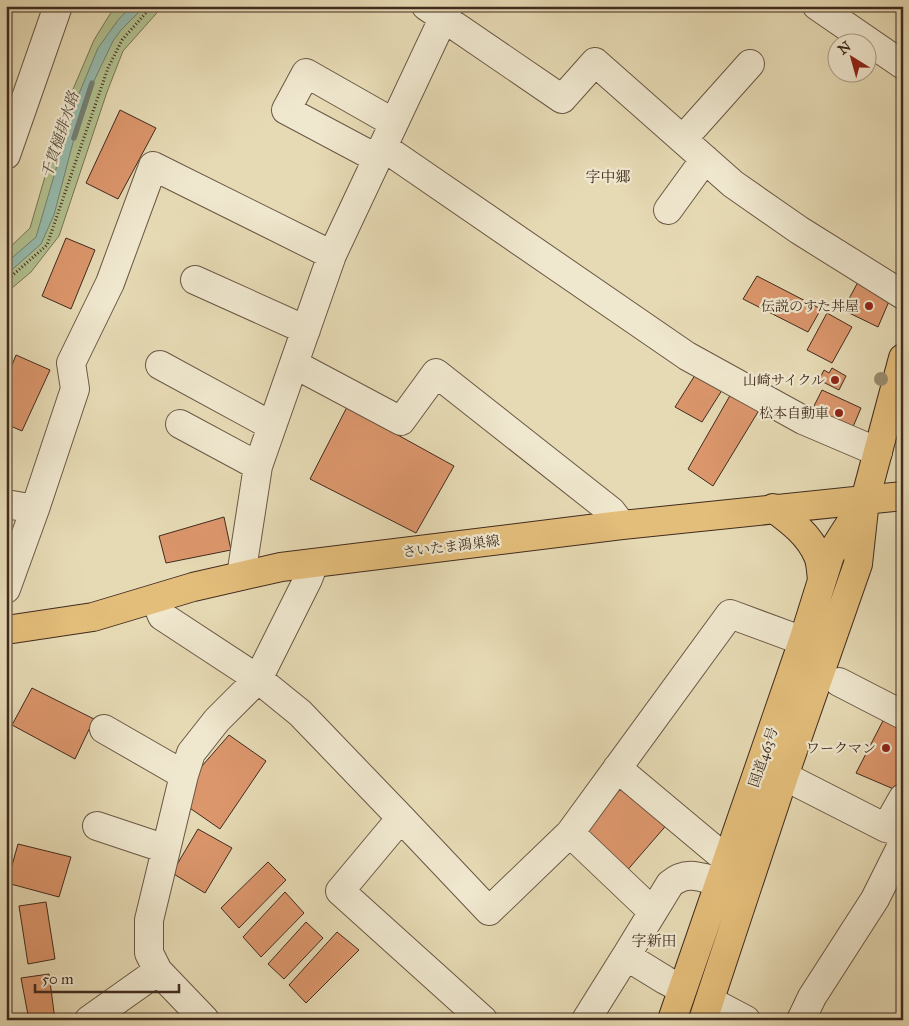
<svg xmlns="http://www.w3.org/2000/svg" width="909" height="1026" font-family="'IM FELL Great Primer','Noto Serif JP',serif">
	<rect width="100%" height="100%" fill="#e6dab4"/>
	<filter id="stains"><feTurbulence type="fractalNoise" baseFrequency=".004" numOctaves="4"/><feColorMatrix values="0 0 0 0 .2 0 0 0 0 .09 0 0 0 0 .02 0 0 0 .5 -.17"/></filter>
	<radialGradient id="worn" r=".72"><stop offset=".6" stop-color="#630" stop-opacity="0"/><stop offset="1" stop-color="#630" stop-opacity=".3"/></radialGradient>
	<path fill="#b2c08f" stroke="#797657" d="M115 6H163L123 51 107 92 59 236 31 272 6 293V251L30 228 65 108 94 40Z"/>
	<path fill="#96bbad" stroke="#748174" d="M131 6H145L121 30 113 41 83 104 54 215 41 244 6 275V263L36 237 76 101 98 48 118 20Z"/>
	<g fill="none" stroke-linecap="round" stroke-linejoin="round">
		<path stroke="#748174" stroke-width="5.5" d="M74 138 92 83"/>
	</g>
	<path fill="#dc966c" stroke="#402b1f" d="M120 110 156 128 118 199 86 183Z
		M66 238 95 250 71 309 42 296Z
		M757 276 821 309 808 332 743 299Z
		M858 282 890 299 878 327 843 310Z
		M827 313 852 327 832 363 807 350Z
		M16 355 50 370 22 431 6 424V380Z
		M832 368 846 376 839 390 819 380 824 370 829 373Z
		M697 372 724 387 702 422 675 407Z
		M822 390 861 408 850 434 809 416Z
		M732 392 761 407 713 486 688 469Z
		M347 407 454 466 416 533 310 479Z
		M224 517 231 550 166 563 159 536Z
		M32 688 94 719 75 759 12 725Z
		M887 713 903 722V777L896 790 856 773Z
		M229 735 266 761 220 829 184 804 195 774Z
		M618 779 670 821 624 874 577 833Z
		M198 829 232 848 205 893 172 873Z
		M18 844 71 857 59 897 7 883Z
		M268 862 286 880 239 928 221 908Z
		M285 892 304 913 261 957 243 937Z
		M46 902 55 959 28 964 19 906Z
		M306 922 323 938 284 979 268 964Z
		M337 932 359 950 306 1003 289 985Z
		M49 974 55 1020H29L21 978Z"/>
	<g fill="none" stroke-linecap="round" stroke-linejoin="round">
		<defs>
			<path id="minor" d="M426 6 562 99 595 62 733 184 799 230 903 295
				M817 6 903 65
				M683 139 750 64
				M383 147 687 356 803 420 878 452
				M6 155 58 6
				M378 159 286 110 306 73 394 123
				M668 210 705 159
				M195 280 306 330
				M294 364 401 421 436 373 611 511 622 525
				M160 365 272 426
				M180 424 258 466
				M6 504 35 509
				M314 563 308 579 258 679 300 713 401 818 489 911 570 833 730 614 803 641
				M241 576 258 466 332 255 449 6
				M6 589 35 509 75 389 71 363 110 283 153 166 332 255
				M155 599 162 616 258 679 217 720 191 753 184 775 149 920V953L158 971 205 1020
				M839 682 903 715
				M104 729 184 775
				M617 768 727 860
				M784 776 886 828 903 832
				M401 818 340 891 483 1020
				M97 826 166 849
				M886 828 903 798
				M570 833 653 912
				M626 956 670 884C687 870 700 877 719 882
				M710 1001 746 1020
				M89 1020 158 971
				M586 1020 626 956 665 980 682 989
				M801 1020 812 997 875 899 903 843"/>
			<path id="major" d="M6 630 93 617 193 587 281 567 622 525 903 496"/>
			<path id="highway" d="M773 508C792 522 809 535 818 556 821 563 821 572 822 580
				M672 1020 803 641 830 555 862 505
				M703 1020 784 776 858 564 865 500 903 358"/>
		</defs>
		<use href="#minor" stroke="#6a5744" stroke-width="30"/>
		<use href="#major" stroke="#402b1f" stroke-width="30"/>
		<use href="#highway" stroke="#402b1f" stroke-width="30"/>
		<path stroke="#402b1f" stroke-width="3" stroke-dasharray="1 2.5" stroke-linecap="butt" d="M6 281 47 245 108 68 122 40 152 6"/>
		<use href="#minor" stroke="#efe7ce" stroke-width="28"/>
		<use href="#major" stroke="#e3bd7a" stroke-width="28"/>
		<use href="#highway" stroke="#e3bd7a" stroke-width="28"/>
	</g>
	<circle fill="#978a6e" cx="881" cy="379" r="7"/>
	<g fill="#8f2418" stroke="#efe7ce" stroke-width="2">
		<circle cx="869" cy="306" r="5"/>
		<circle cx="835" cy="380" r="5"/>
		<circle cx="839" cy="413" r="5"/>
		<circle cx="886" cy="748" r="5"/>
	</g>
	<g text-anchor="middle" stroke-width="4.5" stroke-linejoin="round" paint-order="stroke">
		<g font-size="14" fill="#402b1f" stroke="#efe7ce" text-anchor="end">
			<text x="859" y="311">伝説のすた丼屋</text>
			<text x="825" y="385">山崎サイクル</text>
			<text x="829" y="418">松本自動車</text>
			<text x="876" y="753">ワークマン</text>
		</g>
		<g font-size="14" fill="#402b1f" stroke="#efe7ce">
			<text transform="translate(451 546) rotate(-7)" y="5">さいたま鴻巣線</text>
			<text transform="translate(763 757) rotate(-71)" y="5">国道463号</text>
		</g>
		<g font-size="15" font-style="italic" fill="#564f42" stroke="#efe7ce">
			<text transform="translate(60 135) rotate(-72)" y="5">千貫樋排水路</text>
		</g>
		<g font-size="15" fill="#402b1f" stroke="#efe7ce">
			<text x="608" y="182">字中郷</text>
			<text x="654" y="946">字新田</text>
		</g>
	</g>
	<rect width="909" height="1026" fill="none" stroke="#e6dab4" stroke-width="25"/>
	<rect x="8" y="8" width="894" height="1011" fill="none" stroke="#402b1f" stroke-width="2.5"/>
	<rect x="12" y="12" width="884" height="1001" fill="none" stroke="#402b1f"/>
	<g transform="translate(852 58) rotate(323)"><circle r="24" fill="#efe7ce" stroke="#a99c88"/>
	<path d="M0-4L9 19L0 12L-9 19Z" fill="#8f2418"/>
	<text y="-8" font-size="14" font-weight="bold" text-anchor="middle" fill="#402b1f">N</text>
	</g>
	<path d="M35 984v8h144v-8" fill="none" stroke="#402b1f" stroke-width="2.5"/>
	<text x="42" y="984" font-size="15" fill="#402b1f" stroke="#efe7ce" stroke-width="4" paint-order="stroke">50 m</text>
	<rect width="100%" height="100%" filter="url(#stains)"/>
	<rect width="100%" height="100%" fill="url(#worn)"/>
</svg>
